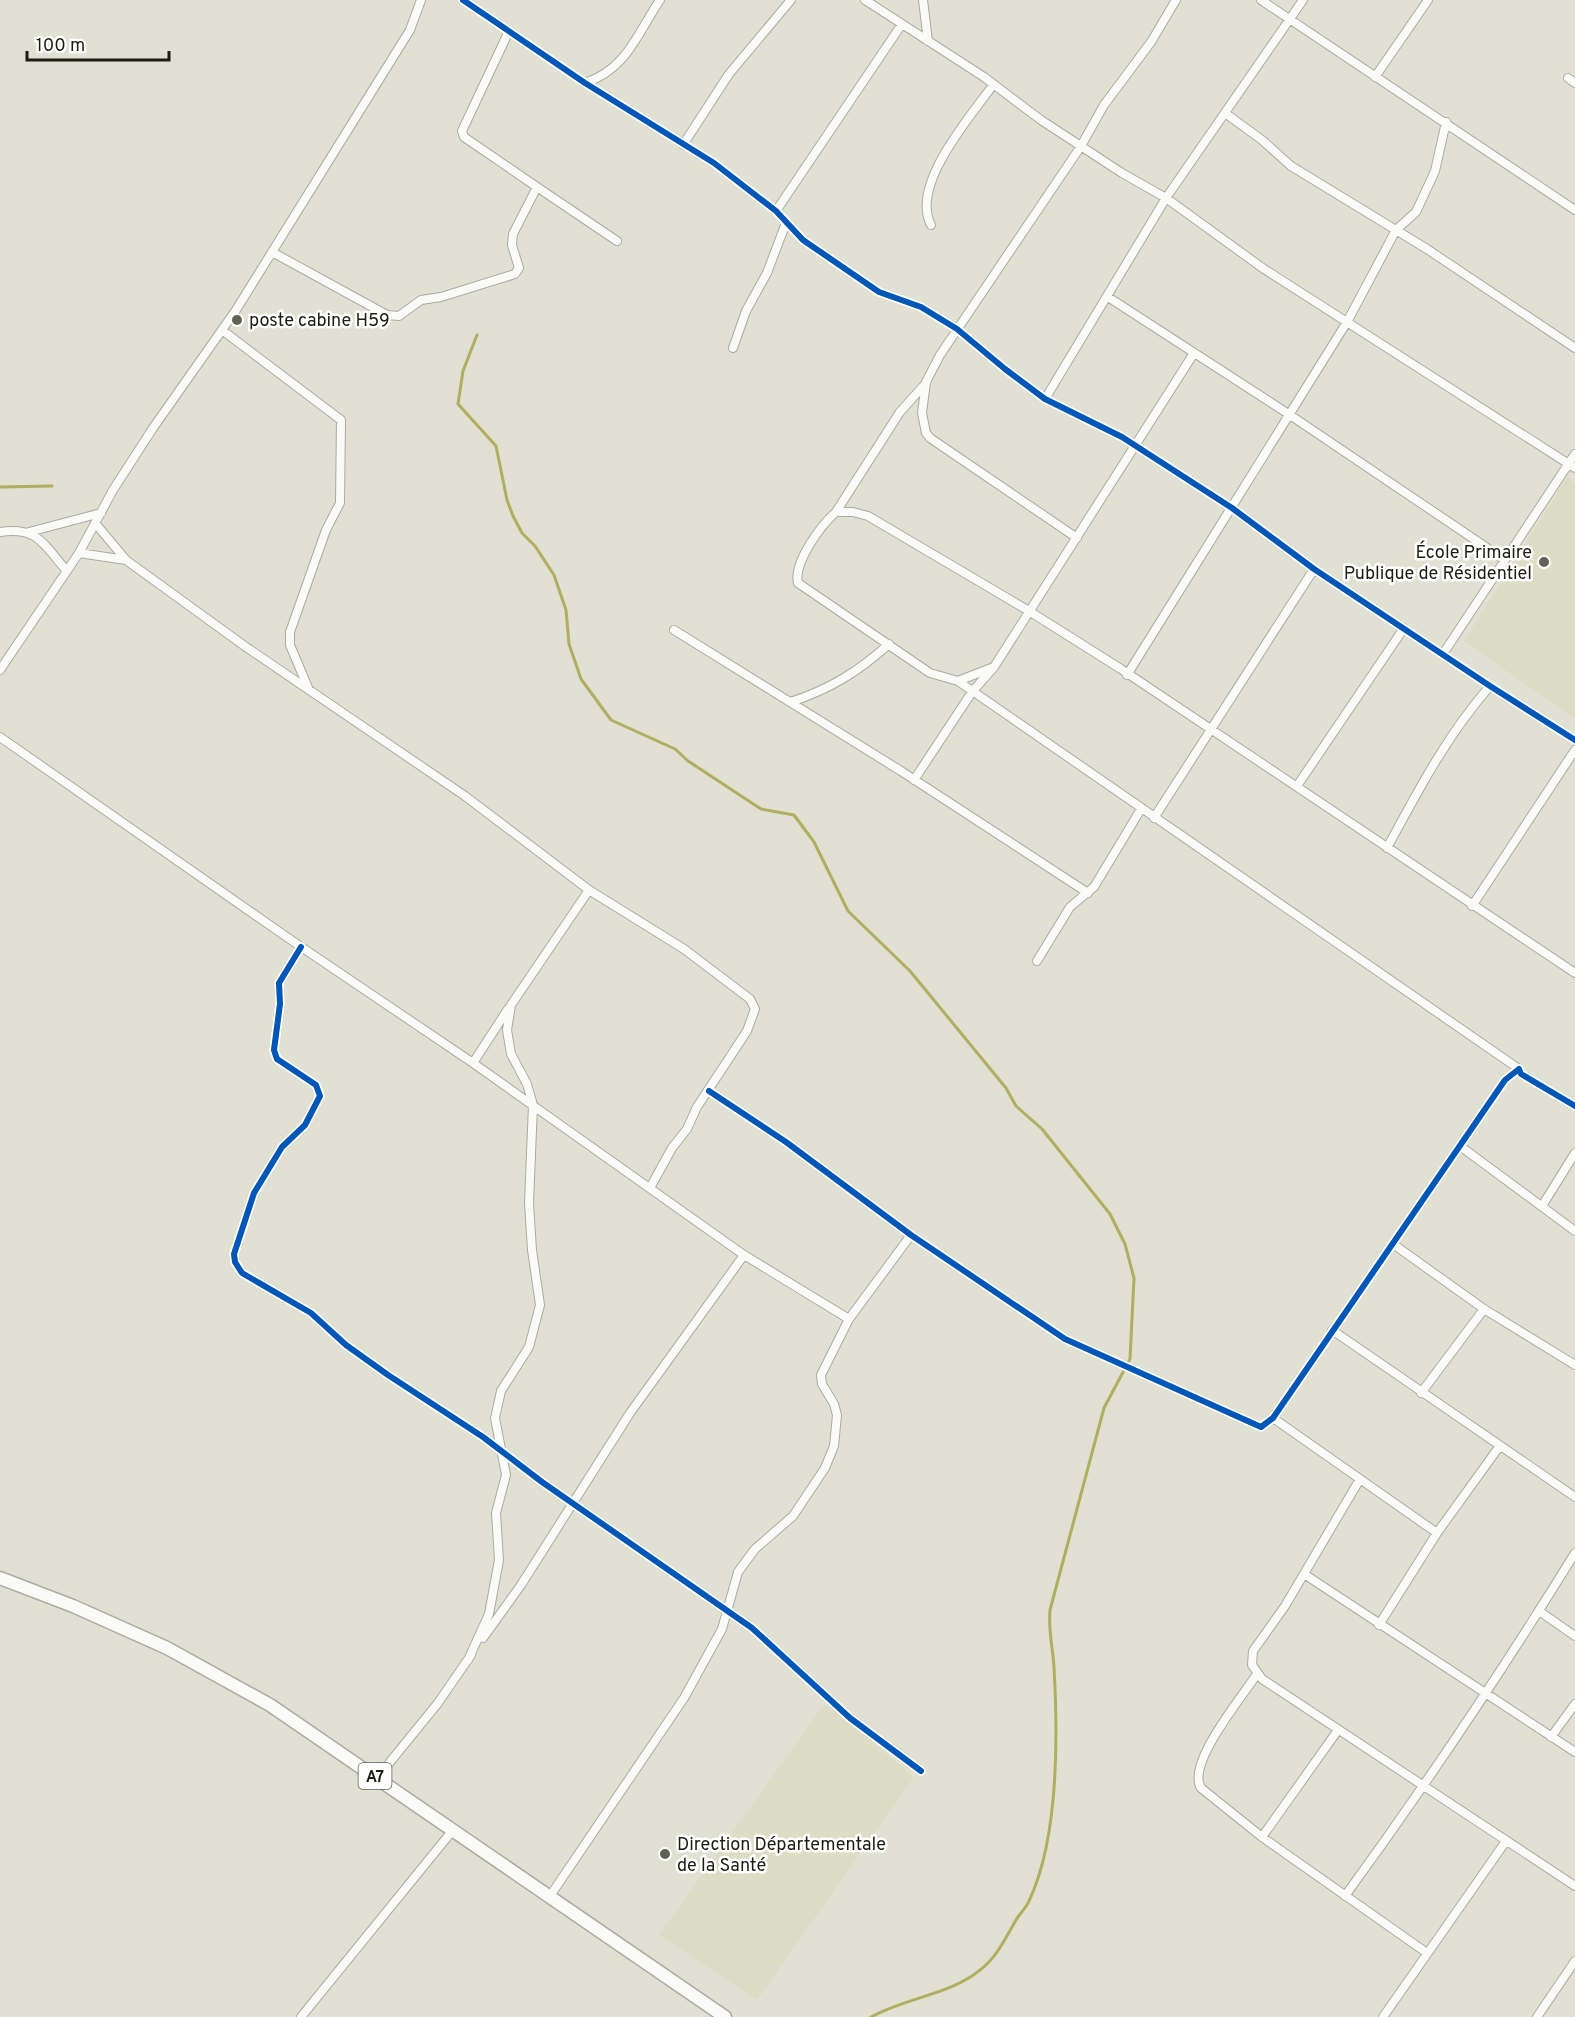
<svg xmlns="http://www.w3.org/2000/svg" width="1575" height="2017" font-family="Overpass,sans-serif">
	<rect width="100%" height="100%" fill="#e0e0d3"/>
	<path fill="#ddddc5" d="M1567 478 1575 483V719L1464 641Z
		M825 1703 914 1777 757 2000 659 1935Z"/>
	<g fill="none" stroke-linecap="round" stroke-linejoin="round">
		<path stroke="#b0ae61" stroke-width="3" d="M477 335 463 371 458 404 496 446 507 500 513 516 522 533 535 546 554 575 566 610 569 644 581 679 611 720 675 749 688 761 761 809 794 815 814 842 848 911 910 971 1006 1088 1016 1106 1042 1129 1110 1214 1125 1244 1134 1278 1130 1359 1104 1408 1050 1610C1048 1631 1053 1648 1054 1668 1058 1738 1059 1838 1029 1901 1026 1908 1020 1913 1016 1920 1002 1944 996 1960 972 1976 941 1996 903 1999 871 2017
			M0 487 52 486"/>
		<defs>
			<path id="minor" d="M463 0 585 83 714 163 776 211 803 240 879 292 921 307 957 329 1005 369 1045 399 1122 437 1232 508 1314 569 1490 686 1575 740
				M865 0 984 77 1041 120 1122 173 1166 198 1264 269 1575 468
				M923 0 928 41
				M1261 0 1575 210
				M1375 77 1428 0
				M1568 78 1575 83
				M585 83C627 69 637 34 660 0
				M1225 113 1262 140 1291 166 1427 249 1575 348
				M683 145 729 74 791 0
				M537 187 617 241
				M776 211 902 24
				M931 225C910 185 970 117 993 85
				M272 252 387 315 399 316 421 300 441 297 515 274 519 268 512 245 513 234 537 187 464 137 462 131 509 31
				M1108 297 1290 415 1505 560
				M222 330 341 420 340 503 326 530 290 632V645L309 690
				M733 348 746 311 767 273 786 223
				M1045 399 1166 198 1303 0
				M836 512 900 412 926 383
				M95 523 126 560
				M0 532C38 526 44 545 66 570
				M29 532 101 513
				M1077 538 930 438 926 433 922 413 926 382 940 355 1081 146 1104 105 1151 42 1176 0
				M79 553 126 560 246 647 465 796 589 890 684 949 750 999 755 1009 747 1031 697 1107 687 1129 672 1148 650 1188
				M674 630 901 771 1088 893
				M1443 654 1575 454
				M994 667 958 681 930 673 798 583C793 563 821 525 836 512H853L868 516 1029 611 1121 669 1575 973
				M0 670 79 553 113 490 153 428 236 310 410 30 421 0
				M1127 675 1347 322 1396 230 1416 212 1435 171 1446 122
				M958 681 1519 1069
				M790 702C829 690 859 671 889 644
				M0 737 291 940 473 1063 744 1255 849 1319 911 1235
				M914 780 972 692 994 667 1194 353
				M1297 786 1404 628
				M1154 818 1314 569
				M1387 848C1418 791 1447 735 1490 686
				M1472 906 1575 750
				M301 947 279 983 280 1004 274 1050 277 1059 316 1085 320 1096 305 1125 282 1147 254 1193 234 1254 235 1262 242 1273 311 1313 346 1345 388 1375 483 1437 542 1482 752 1628 850 1718 921 1771
				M1037 961 1070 907 1094 887 1141 809
				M473 1063 508 1009
				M709 1091 786 1142 911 1235 1065 1339 1261 1427 1273 1418 1505 1080 1519 1069 1521 1074 1575 1106
				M1460 1146 1575 1231
				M1542 1206 1575 1153
				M1393 1244 1484 1309 1575 1365
				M1332 1330 1575 1497
				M1421 1393 1484 1309
				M1273 1418 1437 1533
				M1360 1479 1285 1606 1253 1651 1252 1665 1262 1679 1575 1886
				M1304 1574 1575 1752
				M1539 1611 1575 1636
				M1379 1625 1437 1533 1499 1447
				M483 1638 521 1585 630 1413 744 1255
				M468 1660 489 1614 499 1560 496 1513 506 1475 495 1418 501 1391 529 1347 540 1305 532 1250 529 1203 533 1105 527 1084 511 1054 507 1030 511 1005 589 890
				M1257 1674C1242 1697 1186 1764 1201 1788L1262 1837 1427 1953
				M1551 1737 1575 1704
				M377 1778 438 1703 471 1655
				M1262 1837 1338 1730
				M550 1896 684 1698 722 1629 738 1572 755 1549 793 1516 825 1468 834 1446 837 1415 834 1404 822 1384 821 1375 849 1319
				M1345 1896C1426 1785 1502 1671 1575 1553
				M301 2017 453 1830
				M1383 2017 1506 1841
				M1537 2017 1575 1961"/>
			<path id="trunk" d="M0 1578 73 1606 167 1648 270 1705 725 2017"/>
		</defs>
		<use href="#minor" stroke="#ababa0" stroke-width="10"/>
		<use href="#trunk" stroke="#ababa0" stroke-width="15"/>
		<use href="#minor" stroke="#fafaf8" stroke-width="8"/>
		<use href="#trunk" stroke="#fafaf8" stroke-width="12"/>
		<defs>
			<path id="cycleway" d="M463 0 585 83 714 163 776 211 803 240 879 292 921 307 957 329 1005 369 1045 399 1122 437 1232 508 1314 569 1490 686 1575 740
				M301 947 279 983 280 1004 274 1050 277 1059 316 1085 320 1096 305 1125 282 1147 254 1193 234 1254 235 1262 242 1273 311 1313 346 1345 388 1375 483 1437 542 1482 752 1628 850 1718 921 1771
				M709 1091 786 1142 911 1235 1065 1339 1261 1427 1273 1418 1505 1080 1519 1069 1521 1074 1575 1106"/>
		</defs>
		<use href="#cycleway" stroke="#fff" stroke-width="10"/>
		<use href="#cycleway" stroke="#0057b8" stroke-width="6"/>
	</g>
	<g fill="#616156" stroke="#fff" stroke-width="2">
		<circle cx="237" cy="320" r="6"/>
		<circle cx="1544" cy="562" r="6"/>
		<circle cx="665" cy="1854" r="6"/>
	</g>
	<g text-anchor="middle" stroke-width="5" stroke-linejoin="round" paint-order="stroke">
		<rect fill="#fff" stroke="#60605a" stroke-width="1.5" x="358.5" y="1763" width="33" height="26" rx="4.5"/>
		<g font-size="16" font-weight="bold" fill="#1c1c13">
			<text x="375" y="1782">A7</text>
		</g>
		<g font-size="18" fill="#1c1c13" stroke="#fff" text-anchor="start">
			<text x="249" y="326">poste cabine H59</text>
			<text x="1532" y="558" text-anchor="end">École Primaire<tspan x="1532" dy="21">Publique de Résidentiel</tspan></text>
			<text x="677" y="1850">Direction Départementale<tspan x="677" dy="21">de la Santé</tspan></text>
		</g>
	</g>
	<path d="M27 51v9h142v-9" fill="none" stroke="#1c1c13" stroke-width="3"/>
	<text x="36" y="51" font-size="18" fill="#1c1c13" stroke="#ffffff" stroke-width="4.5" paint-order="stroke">100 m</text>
</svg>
